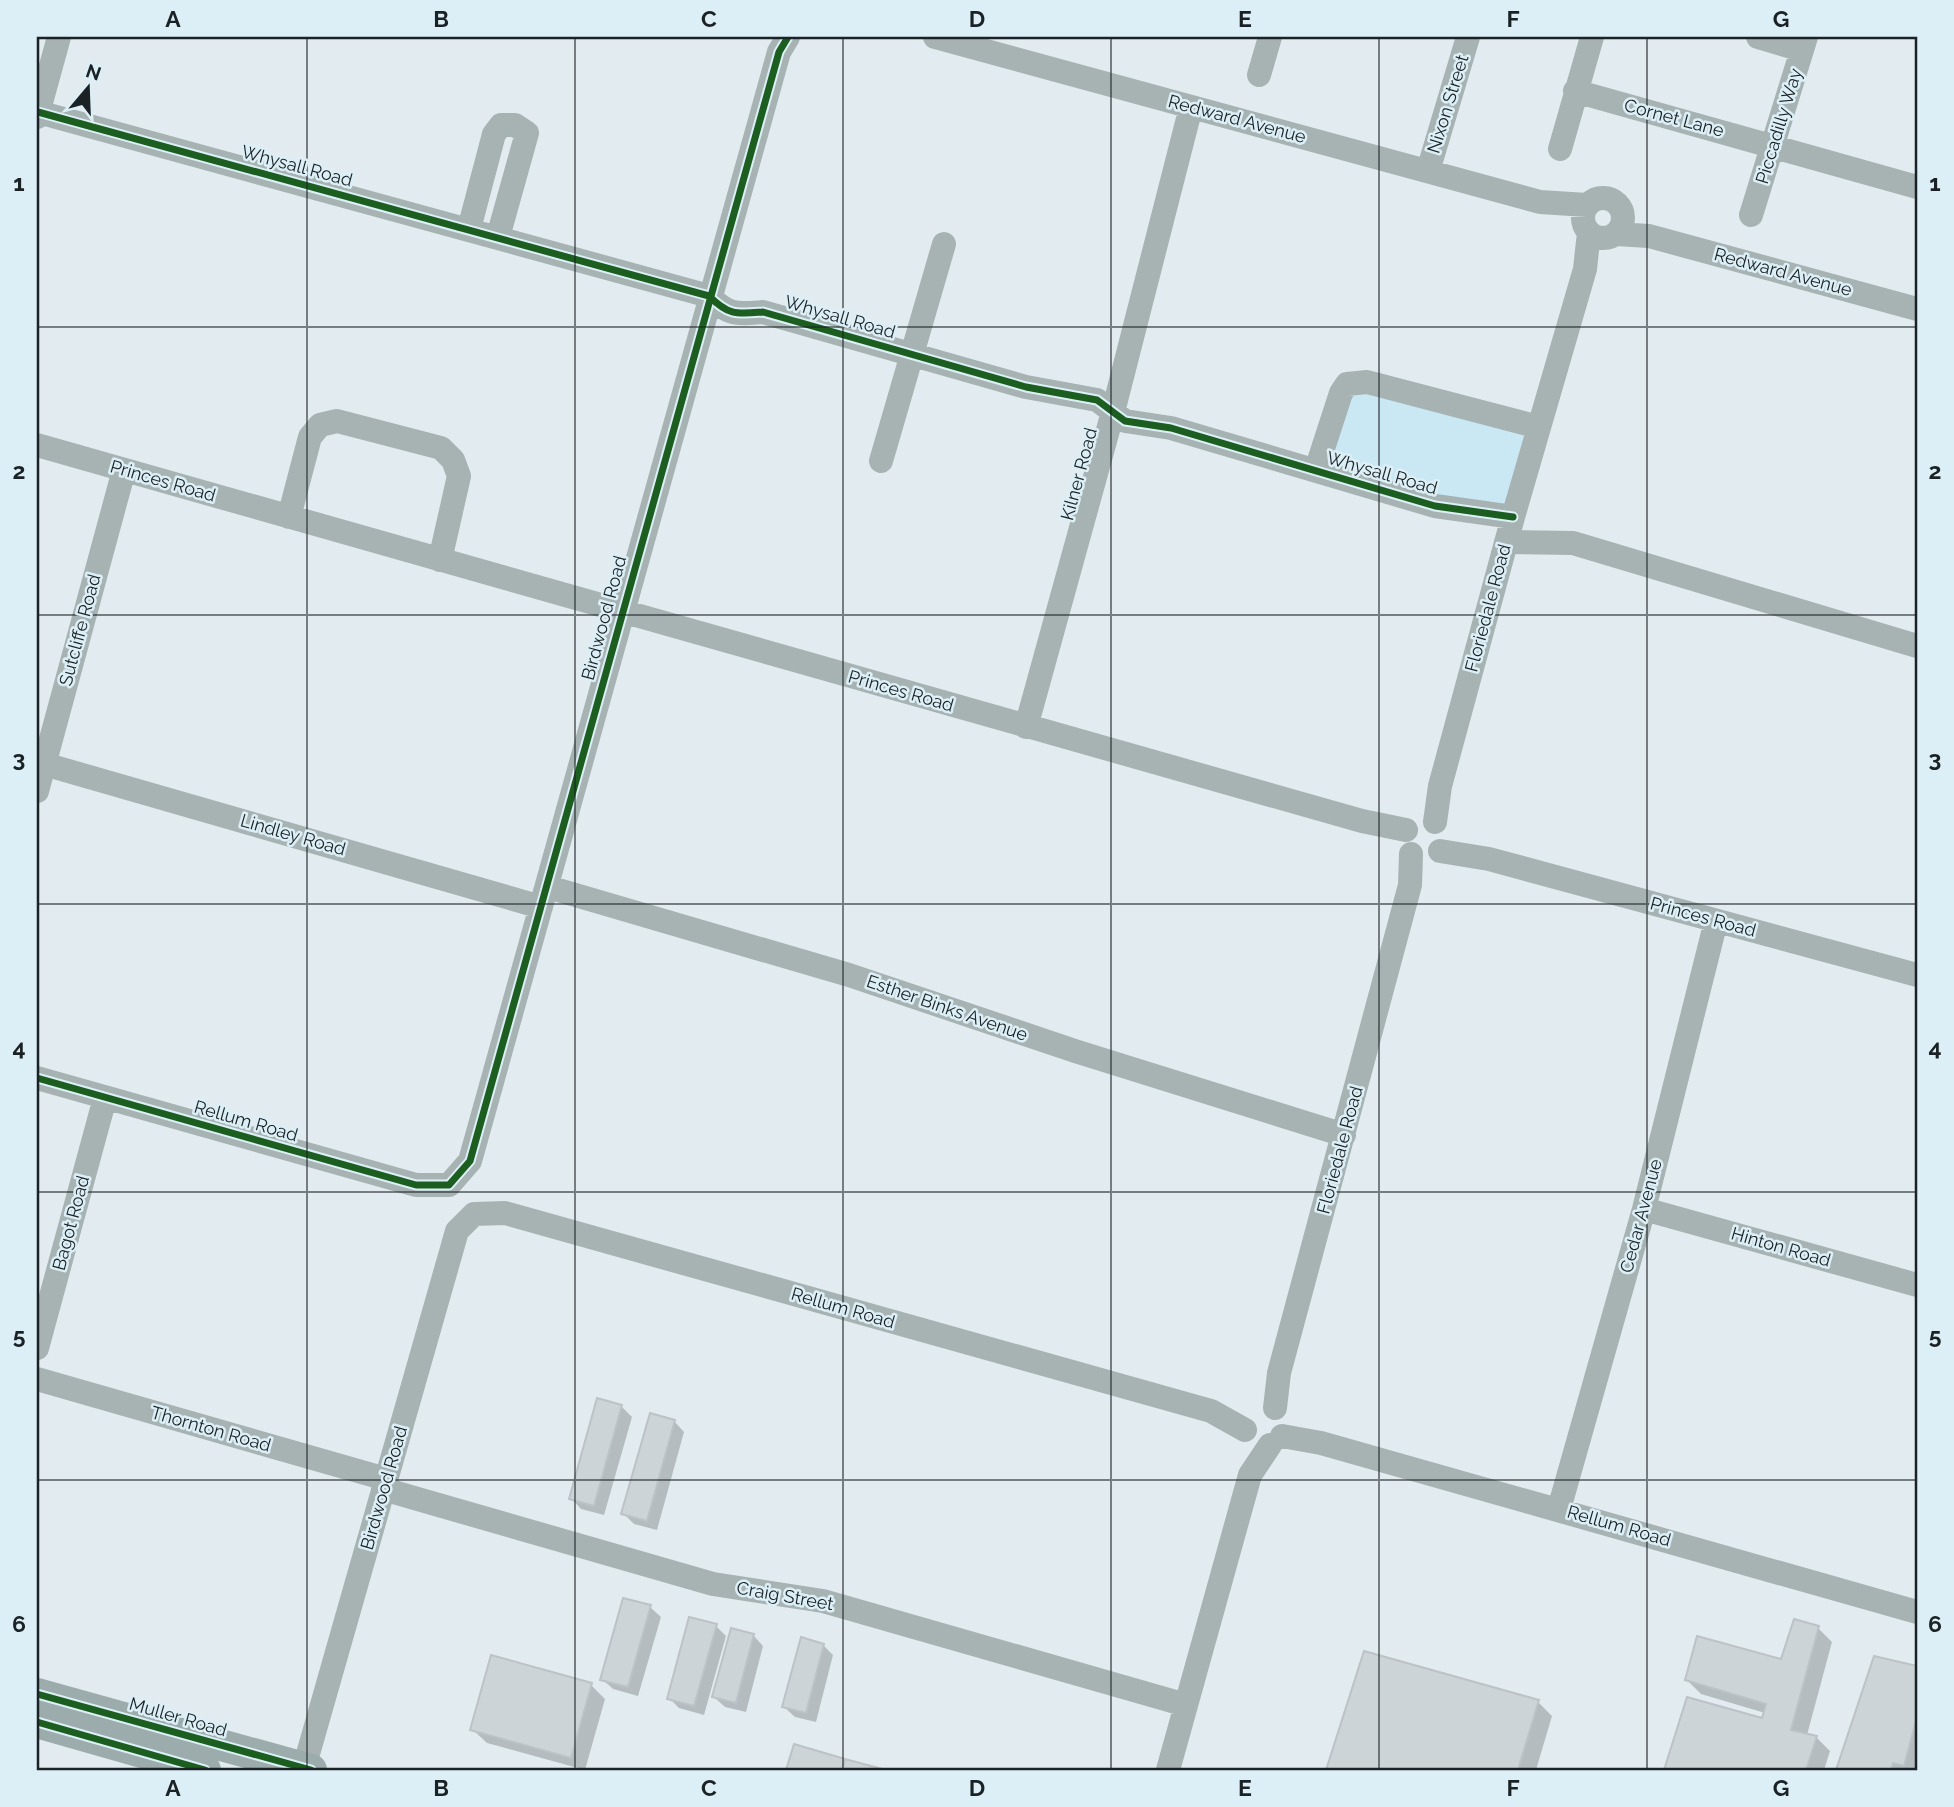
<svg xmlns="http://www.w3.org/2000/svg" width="1954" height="1807" font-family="Raleway,sans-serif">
	<rect width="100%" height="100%" fill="#e2ecf0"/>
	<path fill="#c9e8f4" d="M1347 384 1539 427 1513 517 1316 470Z"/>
	<path fill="#0003" d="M621 1406 632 1417 604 1515 581 1509 571 1498Z
		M674 1421 684 1432 657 1530 634 1524 623 1513Z
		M650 1607 661 1617 638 1696 613 1689 602 1679Z
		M716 1626 726 1636 704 1715 679 1708 669 1698Z
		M1818 1628 1832 1642 1807 1735 1816 1737 1830 1751 1824 1770H1666L1688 1699 1764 1720 1765 1713 1701 1694 1687 1680 1782 1661Z
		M753 1635 763 1646 746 1712 725 1707 714 1697Z
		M823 1645 833 1655 816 1722 795 1717 784 1707Z
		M1365 1653 1538 1702 1552 1716 1536 1770H1328Z
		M1875 1658 1917 1668V1770H1838Z
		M591 1685 605 1699 585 1770 487 1743 472 1729Z"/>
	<path fill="#cdd4d8" stroke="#bcc2c6" stroke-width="2" d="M597 1398 622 1405 594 1506 569 1499Z
		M650 1413 675 1420 647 1521 621 1514Z
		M623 1598 651 1605 628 1687 600 1680Z
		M689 1617 717 1624 694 1706 667 1699Z
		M1794 1619 1819 1626 1791 1730 1817 1736 1806 1770H1664L1687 1697 1762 1718 1766 1704 1685 1680 1697 1636 1781 1659Z
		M731 1628 754 1634 736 1703 712 1697Z
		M801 1637 824 1644 806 1713 782 1707Z
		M1364 1651 1539 1700 1518 1770H1326Z
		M491 1655 592 1683 571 1758 470 1730Z
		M1874 1656 1917 1666V1717L1904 1766 1893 1763 1891 1770H1836Z
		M794 1744 845 1759 842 1770H786Z
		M845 1759 886 1770H842Z"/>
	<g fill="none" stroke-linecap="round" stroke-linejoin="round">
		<path stroke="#a7b2b3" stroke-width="24" d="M935 37 1540 202 1587 205
			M1758 37 1802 50
			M1259 75 1270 37
			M1575 91 1917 187
			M38 112 709 296C729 316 737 314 763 312L1026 387 1097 400 1125 421 1171 428 1435 506 1513 517
			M37 117 59 37
			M1560 149 1592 37
			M1428 171 1468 37
			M1583 218a20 20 0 1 1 40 0a20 20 0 1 1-40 0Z
			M1751 215 1806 37
			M469 229 494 134 501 125H515L527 133 498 237
			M1616 234 1649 236 1917 309
			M37 445 1362 821 1406 830
			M881 461 944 244
			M1316 470 1341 393 1347 384 1367 382 1539 427
			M289 517 310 437 320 425 337 421 441 448 453 460 459 476 440 560
			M1506 542 1573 543 1917 646
			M1026 727 1113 412 1191 107
			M44 764 541 907
			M37 791 124 470
			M1435 822 1440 786 1513 517 1585 269 1589 232
			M1440 851 1489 859 1917 975
			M548 887 849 975 1075 1051 1344 1135
			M37 1078 416 1185H449L470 1161 779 52 788 37
			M1644 1209 1917 1285
			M37 1348 105 1098
			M37 1379 386 1479
			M1275 1408 1279 1373 1410 885 1411 854
			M1282 1436 1321 1443 1917 1612
			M383 1489 713 1584 823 1601 1186 1705
			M1559 1509 1644 1209 1716 921
			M304 1768 457 1231 474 1214 505 1213 1211 1411 1245 1430
			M1168 1770 1250 1475 1270 1445"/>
		<path stroke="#9cabab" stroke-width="32" d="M37 1694 311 1770
			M37 1722 205 1770"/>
		<defs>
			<path id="cycleway" d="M38 112 709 296C729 316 737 314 763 312L1026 387 1097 400 1125 421 1171 428 1435 506 1513 517
				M37 1078 416 1185H449L470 1161 779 52 788 37
				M37 1694 311 1770
				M37 1722 205 1770"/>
		</defs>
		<use href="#cycleway" stroke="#dceff6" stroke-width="11"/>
		<use href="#cycleway" stroke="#1b5e20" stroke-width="7"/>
	</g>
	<path fill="none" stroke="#1b2225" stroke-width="2" stroke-opacity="0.55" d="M307 37V1770M575 37V1770M843 37V1770M1111 37V1770M1379 37V1770M1647 37V1770M37 327H1917M37 615H1917M37 904H1917M37 1192H1917M37 1480H1917"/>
	<g text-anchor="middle" stroke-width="5" stroke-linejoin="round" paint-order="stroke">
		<g font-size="18" fill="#1b2225" stroke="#dceff6">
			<text transform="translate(1448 104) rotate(-73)" y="6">Nixon Street</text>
			<text transform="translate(1674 118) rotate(15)" y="6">Cornet Lane</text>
			<text transform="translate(1237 119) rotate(15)" y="6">Redward Avenue</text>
			<text transform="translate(1779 126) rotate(-73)" y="6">Piccadilly Way</text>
			<text transform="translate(297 166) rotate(15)" y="6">Whysall Road</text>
			<text transform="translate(1783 272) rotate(15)" y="6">Redward Avenue</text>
			<text transform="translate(840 317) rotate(16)" y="6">Whysall Road</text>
			<text transform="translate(1382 473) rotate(16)" y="6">Whysall Road</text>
			<text transform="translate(1079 474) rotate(-75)" y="6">Kilner Road</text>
			<text transform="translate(163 481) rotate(16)" y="6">Princes Road</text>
			<text transform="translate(1488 608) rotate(-75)" y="6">Floriedale Road</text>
			<text transform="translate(604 618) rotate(-75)" y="6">Birdwood Road</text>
			<text transform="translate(80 630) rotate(-75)" y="6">Sutcliffe Road</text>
			<text transform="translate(901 691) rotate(16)" y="6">Princes Road</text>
			<text transform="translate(293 835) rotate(16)" y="6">Lindley Road</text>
			<text transform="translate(1703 917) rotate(15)" y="6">Princes Road</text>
			<text transform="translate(947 1008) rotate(19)" y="6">Esther Binks Avenue</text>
			<text transform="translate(246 1121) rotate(16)" y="6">Rellum Road</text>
			<text transform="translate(1340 1150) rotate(-75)" y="6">Floriedale Road</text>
			<text transform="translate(1641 1216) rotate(-75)" y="6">Cedar Avenue</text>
			<text transform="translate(71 1223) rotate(-75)" y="6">Bagot Road</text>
			<text transform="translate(1781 1247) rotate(16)" y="6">Hinton Road</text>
			<text transform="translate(843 1308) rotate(16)" y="6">Rellum Road</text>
			<text transform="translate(211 1429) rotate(16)" y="6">Thornton Road</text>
			<text transform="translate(384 1488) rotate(-74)" y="6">Birdwood Road</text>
			<text transform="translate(1619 1526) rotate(16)" y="6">Rellum Road</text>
			<text transform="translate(785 1596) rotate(10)" y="6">Craig Street</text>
			<text transform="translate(178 1717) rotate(16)" y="6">Muller Road</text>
		</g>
	</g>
	<rect width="1954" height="1807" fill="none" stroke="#dceff6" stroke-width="77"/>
	<g transform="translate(88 88) rotate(19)" stroke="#dceff6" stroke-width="5" paint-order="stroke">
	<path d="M0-5L12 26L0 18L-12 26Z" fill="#1b2225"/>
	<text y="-10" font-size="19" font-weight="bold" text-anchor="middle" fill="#1b2225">N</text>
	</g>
	<rect x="38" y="38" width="1878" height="1731" fill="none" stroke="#1b2225" stroke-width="2.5"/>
	<g font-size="23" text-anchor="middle" font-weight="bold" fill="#1b2225">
		<text x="173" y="27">A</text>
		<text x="441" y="27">B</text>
		<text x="709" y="27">C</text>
		<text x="977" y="27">D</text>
		<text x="1245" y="27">E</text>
		<text x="1513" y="27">F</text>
		<text x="1781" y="27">G</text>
		<text x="19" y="191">1</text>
		<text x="1935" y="191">1</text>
		<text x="19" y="479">2</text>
		<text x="1935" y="479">2</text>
		<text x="19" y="767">3</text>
		<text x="1935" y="767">3</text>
		<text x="19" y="1056">4</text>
		<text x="1935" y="1056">4</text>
		<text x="19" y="1344">5</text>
		<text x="1935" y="1344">5</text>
		<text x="19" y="1632">6</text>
		<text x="1935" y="1632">6</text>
		<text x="173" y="1796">A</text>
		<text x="441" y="1796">B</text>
		<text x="709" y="1796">C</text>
		<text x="977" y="1796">D</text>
		<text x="1245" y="1796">E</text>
		<text x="1513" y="1796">F</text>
		<text x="1781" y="1796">G</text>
	</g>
</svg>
